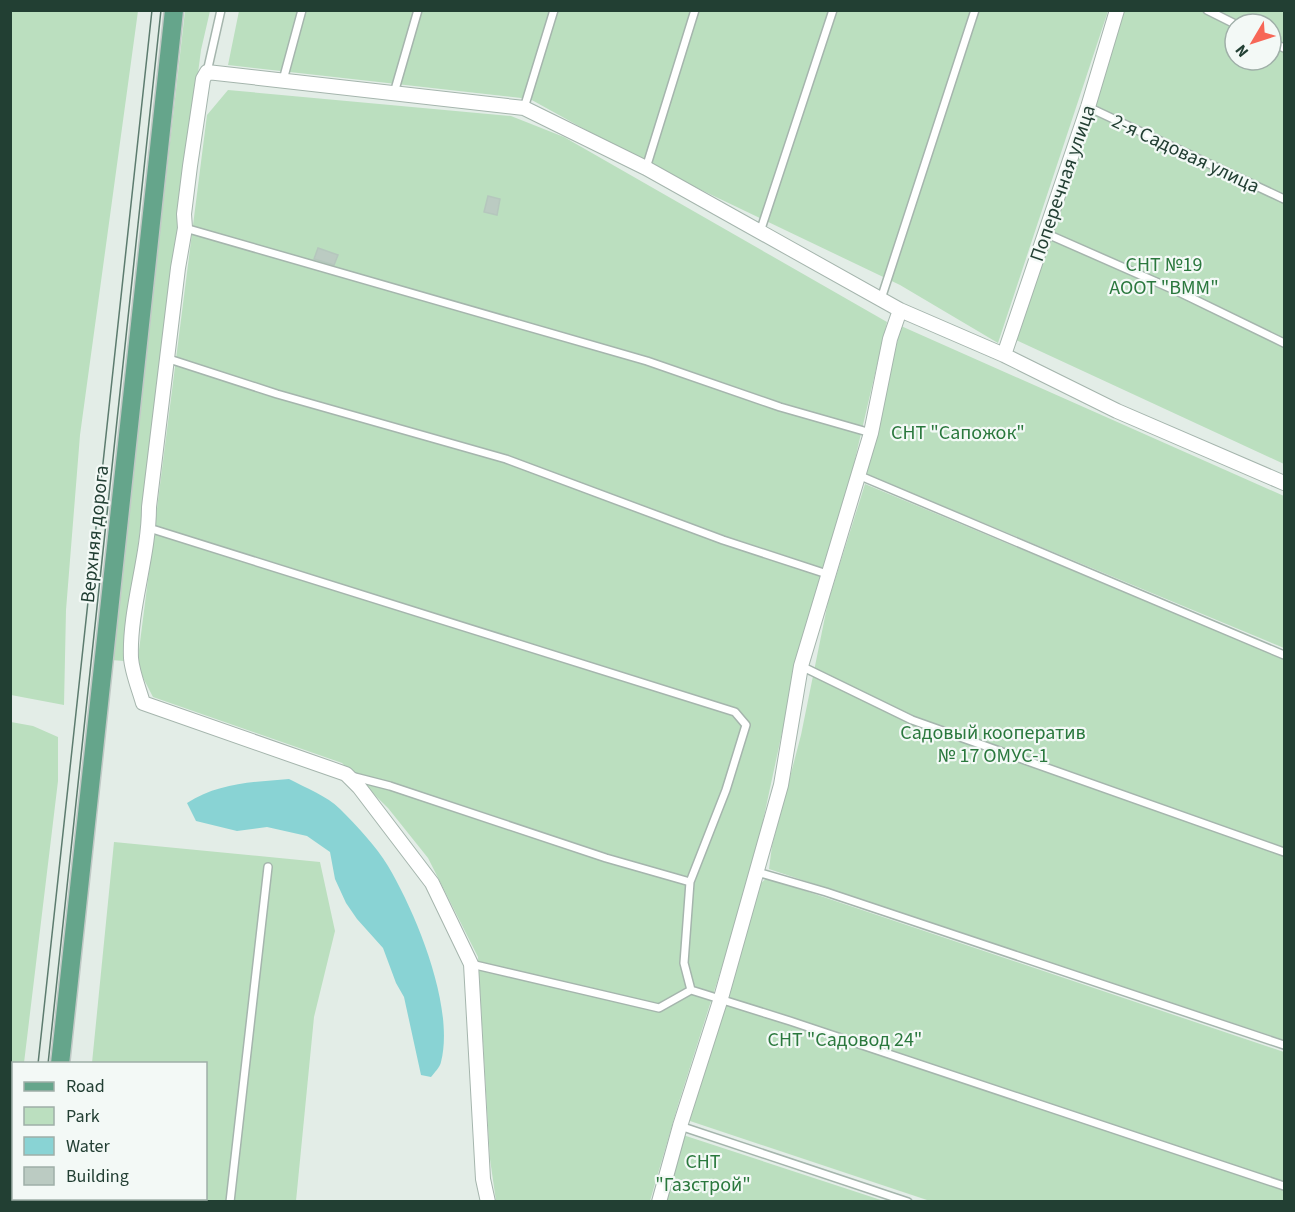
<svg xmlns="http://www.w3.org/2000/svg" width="1295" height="1212" font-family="'Source Sans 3',sans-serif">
	<rect width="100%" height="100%" fill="#e3ede7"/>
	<path fill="#bbdfbf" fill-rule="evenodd" d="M10 11H138L80 435 66 610 64 705 11 695Z
		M185 11H210L201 50 157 391 124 661 111 660Z
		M239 11H1108L998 343 900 285 651 166 530 99 228 65Z
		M1123 11H1284V464L1016 340ZM1235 24H1271V60H1235Z
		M228 90 511 116 564 137 887 322 853 468 800 649 752 872 678 1105 650 1201H496L490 1159 478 957 428 858 388 808 342 763 153 697 137 666 207 115Z
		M901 326 1284 496V648L866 474Z
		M865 484 1284 659V1040L769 869 772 846 801 735 828 602Z
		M11 722 33 726 58 737V781L24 1063 14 1064V1149L11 1174Z
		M114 842 320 862 335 931 314 1017 296 1201 78 1202V1198H206V1064L92 1063Z
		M767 878 1284 1052V1201H930L687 1120 757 886Z
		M683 1135 884 1201 664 1202Z"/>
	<path fill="#89d3d4" d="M289 779C306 788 327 796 340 809 357 826 376 846 388 866 416 913 455 1007 441 1062 440 1067 434 1073 431 1077L421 1075 404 997 396 983 383 948 357 919 346 903 335 879 330 852 307 836 267 827 237 831 196 821 187 803C218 783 253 782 289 779Z"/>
	<path fill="#bbcbc2" stroke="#b5c7bd" stroke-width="1.5" d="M488 196 500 199 497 215 484 212Z
		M318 248 338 255 334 265 314 259Z"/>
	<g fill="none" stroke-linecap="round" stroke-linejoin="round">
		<defs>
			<path id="service" d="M1207 10 1235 24
				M1271 42 1284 48
				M207 72 221 10
				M283 80 302 10
				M394 93 418 10
				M1088 107 1284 199
				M524 108 554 10
				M646 168 695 10
				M185 228 647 361 780 407 871 433
				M760 232 833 10
				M1045 233 1179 292 1284 343
				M881 299 975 10
				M166 358 277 394 506 459 723 540 830 575
				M858 475 1284 655
				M149 528 735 712 746 725 726 790 690 882
				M801 666 912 720 1284 852
				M351 776 390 786 606 858 690 882 684 963 691 990 790 1021 1284 1186
				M757 872 826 892 1284 1045
				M471 964 659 1008 691 990
				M680 1126 908 1202
				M230 1202 268 867"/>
			<path id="minor" d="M1004 355 1088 107 1117 10
				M488 1202 483 1179 471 964 432 883 359 787 346 774 143 703C139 689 132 672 131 658 129 609 149 557 149 507L178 268 185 228 184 214 190 166 203 79 207 72 524 108 646 168 900 310 1004 355 1117 411 1284 483
				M659 1202 680 1126 721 998 781 785 801 666 871 433 890 339 900 310"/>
			<path id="primary" d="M60 1064 174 10
				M46 1202V1198"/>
		</defs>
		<use href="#service" stroke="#a5b5ad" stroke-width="10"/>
		<use href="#minor" stroke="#a5b5ad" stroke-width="16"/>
		<use href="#primary" stroke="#c1c9c6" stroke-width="21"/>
		<use href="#service" stroke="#fff" stroke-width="7"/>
		<use href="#minor" stroke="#fff" stroke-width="14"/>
		<use href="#primary" stroke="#65a58b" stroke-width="18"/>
		<path stroke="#5c7b6e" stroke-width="1.5" d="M38 1064 152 10
			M48 1064 161 10
			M23 1202V1198
			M34 1202V1198"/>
	</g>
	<g text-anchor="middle" stroke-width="4.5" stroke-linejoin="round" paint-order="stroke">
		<g font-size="20" fill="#223f33" stroke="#f3f9f6">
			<text transform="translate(1186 153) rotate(25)" y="7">2-я Садовая улица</text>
			<text transform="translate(1062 183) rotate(-71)" y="7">Поперечная улица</text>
			<text transform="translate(94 534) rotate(-84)" y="7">Верхняя дорога</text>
		</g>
		<g font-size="20" fill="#2a783d" stroke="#f3f9f6">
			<text x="1164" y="271">СНТ №19<tspan x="1164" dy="23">АООТ "ВММ"</tspan></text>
			<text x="958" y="439">СНТ "Сапожок"</text>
			<text x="993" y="739">Садовый кооператив<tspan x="993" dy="23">№ 17 ОМУС-1</tspan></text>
			<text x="845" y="1046">СНТ "Садовод 24"</text>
			<text x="703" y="1168">СНТ<tspan x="703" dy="23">"Газстрой"</tspan></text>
		</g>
	</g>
	<rect width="1295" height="1212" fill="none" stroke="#223f33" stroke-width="24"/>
	<rect x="12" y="1062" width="195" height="138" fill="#f3f9f6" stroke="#9fafa8" stroke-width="1.5"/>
	<rect x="24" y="1082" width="30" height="9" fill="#65a58b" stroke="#9fafa8" stroke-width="1.5"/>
	<text x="66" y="1092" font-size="18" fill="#223f33">Road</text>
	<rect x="24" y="1107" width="30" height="18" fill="#bbdfbf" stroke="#9fafa8" stroke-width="1.5"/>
	<text x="66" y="1122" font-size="18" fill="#223f33">Park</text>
	<rect x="24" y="1137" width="30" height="18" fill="#89d3d4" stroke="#9fafa8" stroke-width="1.5"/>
	<text x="66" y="1152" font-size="18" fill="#223f33">Water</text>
	<rect x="24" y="1167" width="30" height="18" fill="#bbcbc2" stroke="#9fafa8" stroke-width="1.5"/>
	<text x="66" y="1182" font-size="18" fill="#223f33">Building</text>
	<g transform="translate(1253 42) rotate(231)"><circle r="28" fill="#f3f9f6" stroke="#9fafa8" stroke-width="1.5"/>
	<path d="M0-4.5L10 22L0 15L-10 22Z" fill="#f76757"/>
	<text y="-9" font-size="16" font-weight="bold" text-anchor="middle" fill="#223f33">N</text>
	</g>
</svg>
